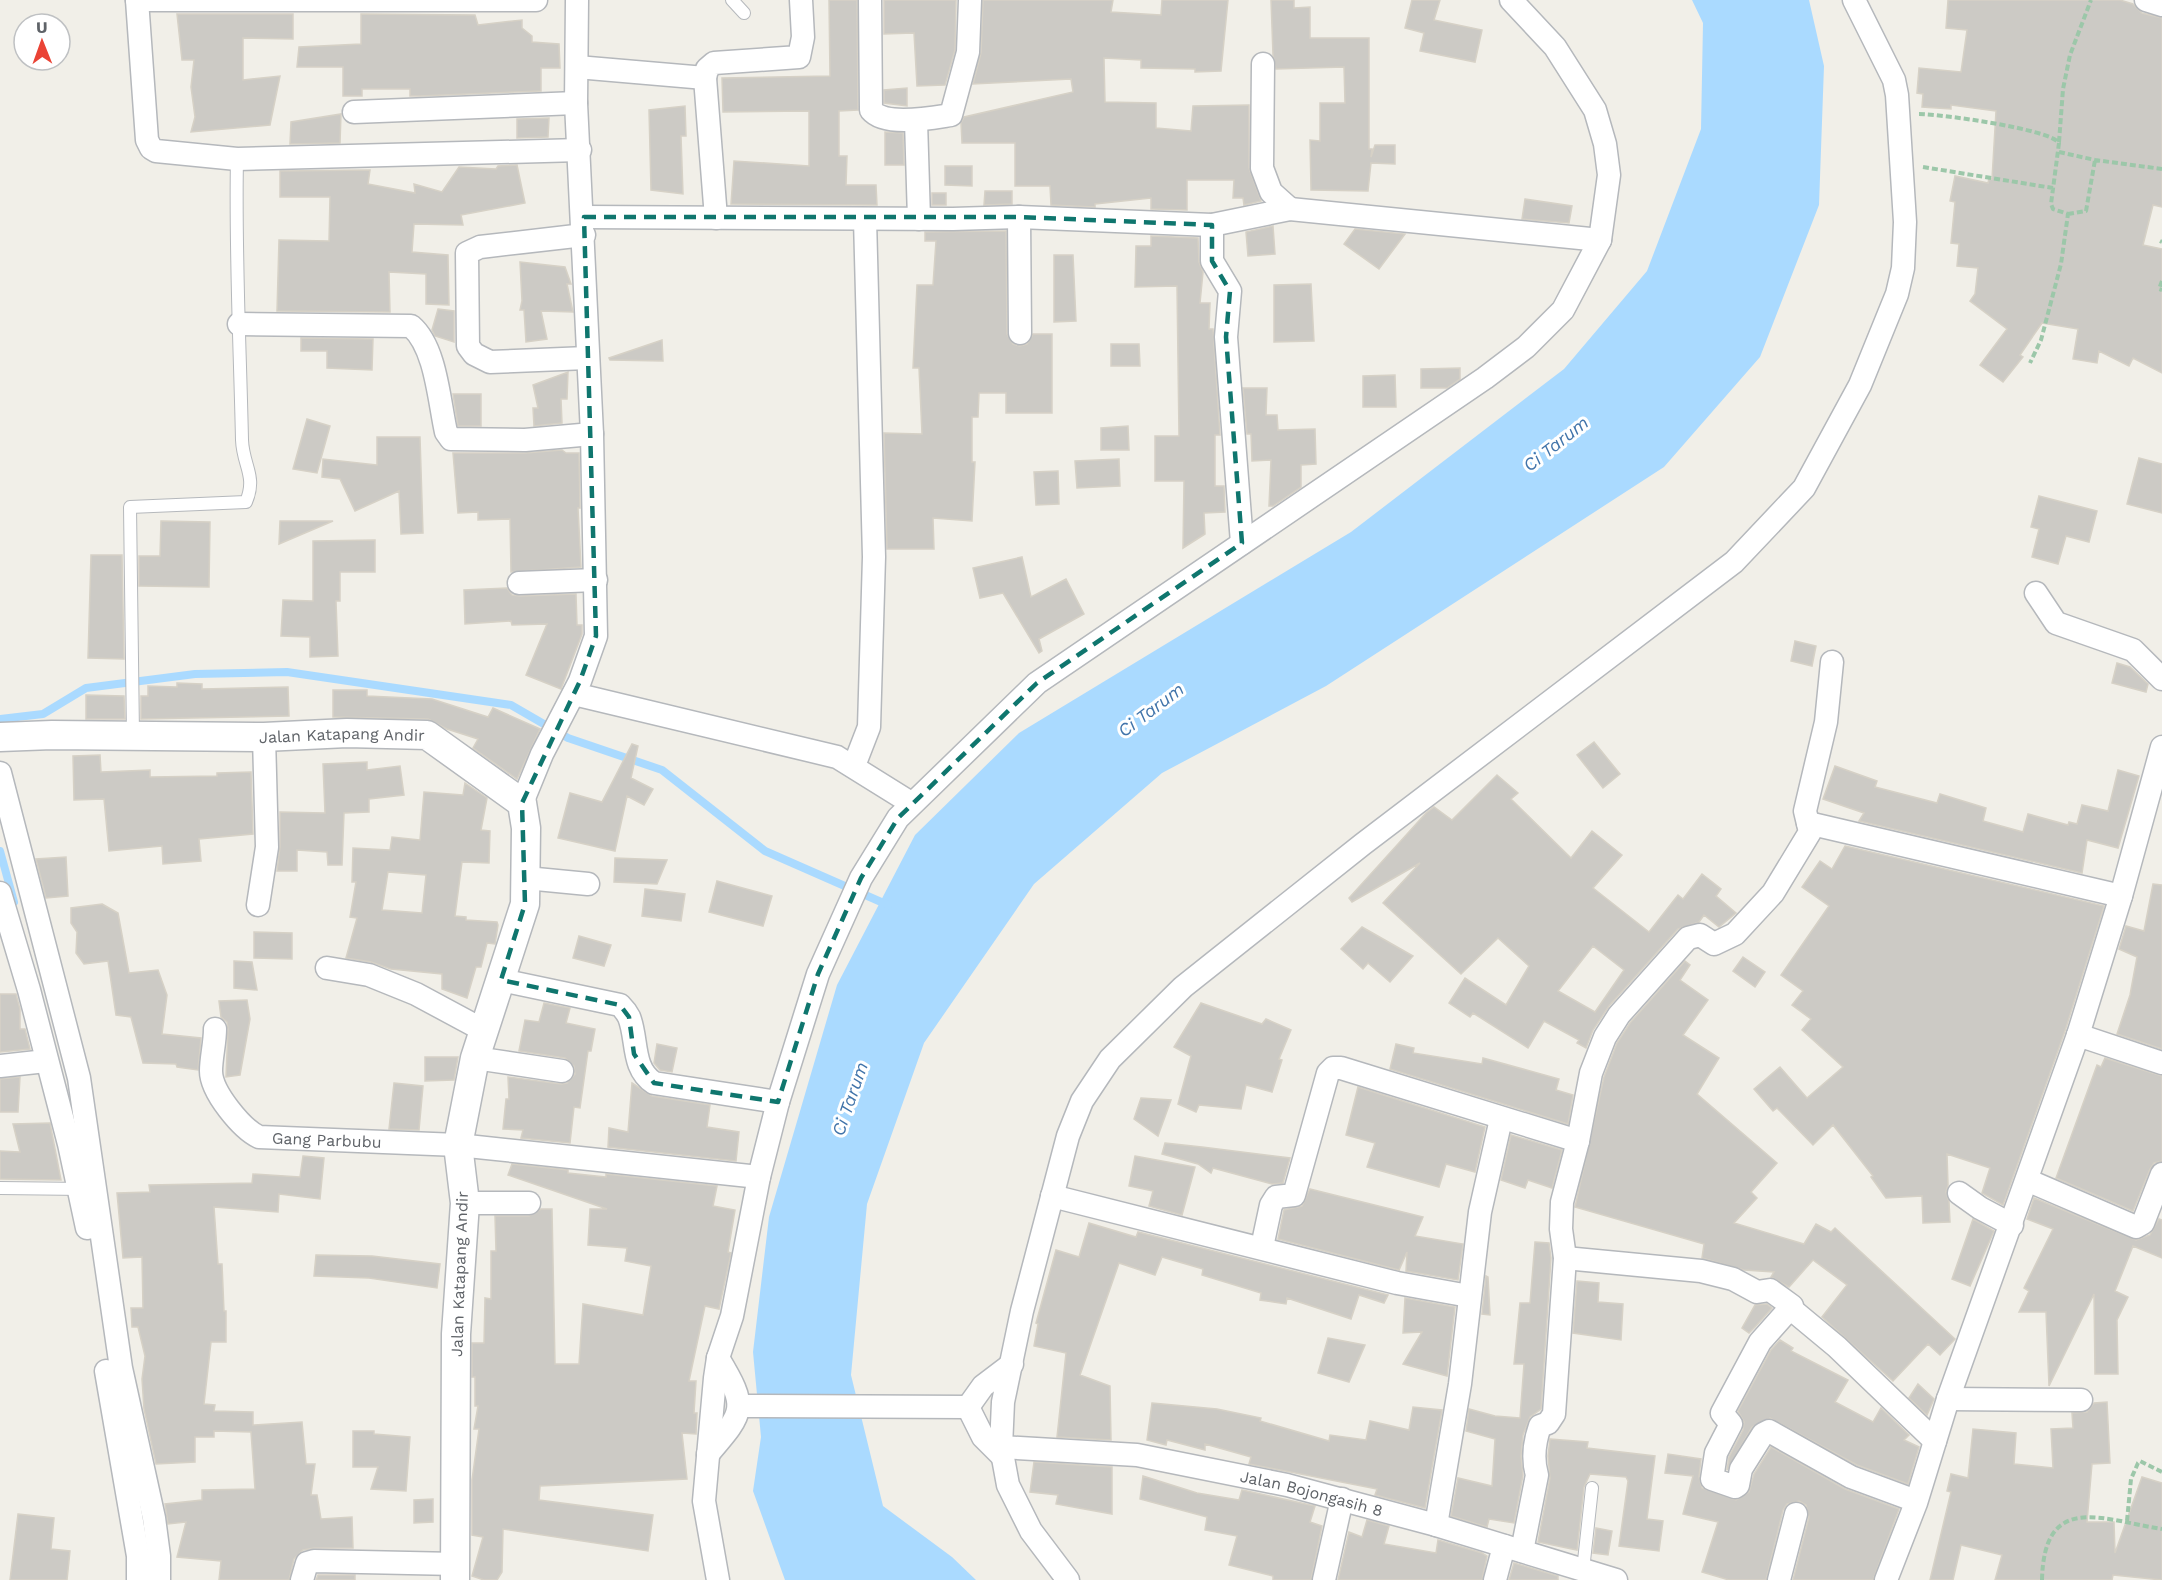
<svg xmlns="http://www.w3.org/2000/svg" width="2162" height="1580" font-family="'Work Sans',sans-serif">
	<rect width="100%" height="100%" fill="#f1efe8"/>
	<path fill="#aadaff" d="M1692 0H1809L1824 66 1819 205 1760 357 1664 467 1326 686 1162 773 1034 884 924 1043 867 1204 851 1375 883 1506 952 1557 976 1580H785L753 1491 761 1437 753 1352 769 1217 837 985 915 835 1019 733 1351 532 1564 369 1647 271 1701 129 1703 23Z"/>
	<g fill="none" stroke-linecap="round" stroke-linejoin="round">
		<path stroke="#aadaff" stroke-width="8" d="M0 719 43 714 86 688 195 674 287 672 511 705 568 738 662 770 765 851 888 905
			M0 851 14 902"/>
	</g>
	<path fill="#cccac5" stroke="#d6d1c6" stroke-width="1.5" fill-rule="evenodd" d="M829 0H857L858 110 839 111V156H847L846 185H876L877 205 731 204 734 161 809 166V111L723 112 722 78 830 76Z
		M884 0H956L955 50 945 85 917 86 914 33 884 34Z
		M983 0H1113L1111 12 1161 15 1162 0H1228L1221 71 1195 72V69L1141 68V60L1104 58 1105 102 1156 103V128L1191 131 1193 106 1249 105V168L1261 201 1244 205 1243 198H1233L1234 180H1187V210L1151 209V198L1095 204V207L1051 205 1050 186H1015V143H962L961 123 964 117 1073 92 1071 79 973 84 981 53Z
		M1271 0H1294V8L1310 7V38H1369V149H1372L1371 157 1375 145H1395V164L1371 163 1368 191 1311 190 1310 140 1320 141V103H1345L1344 67 1276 69 1273 55Z
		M1412 0H1440L1434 20 1482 30 1475 62 1420 51 1424 33 1405 28Z
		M1948 0H2120L2133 4 2142 13 2162 18V207L2153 205 2143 245 2162 249V373L2133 358 2129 366 2099 351 2097 363 2073 359 2078 329 2042 323 2020 355 2023 357 2003 382 1980 365 2007 329 1970 301 1975 294 1978 268 1957 266 1959 244 1951 243 1955 202 1950 201 1955 176 1988 183 1989 178 1992 179 1996 111 1951 105V109L1922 107 1923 94 1917 93 1919 68 1961 72 1967 30 1946 28Z
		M177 14H293V39L243 38V80L280 76 270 125 191 132 195 117 191 87 194 60H182Z
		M361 14 475 15 478 25 522 20V28L532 36V42L559 44 560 68H541V91L420 96H410V89H362V96H343V67H297L299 47 361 44Z
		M907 88V106L884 103V90Z
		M685 106 686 136H681L683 194 651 190 649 110Z
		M341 114 340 143 290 144 291 122Z
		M549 118 548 137 517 138V119Z
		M885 132 903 133 904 165H885Z
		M517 165 525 203 461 215 463 225 414 224 412 252 448 255 449 305 426 304V274L389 272 390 312 277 311 279 240 329 241 330 197H280V171L370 170 368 184 415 193 414 184 442 192 459 167 496 169 498 166Z
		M945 166H972V186L945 185Z
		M985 191H1012V204L984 205Z
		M932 193H946V205H932Z
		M1525 199 1572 206 1569 223 1522 219Z
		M1273 226 1275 254 1248 256 1246 232Z
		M1355 229 1405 234 1379 269 1344 244Z
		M1006 231 1007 334 1013 344 1020 346 1027 344 1033 334H1052V413H1006V393H979L978 417H972V462H975L972 521 933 518 934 549H887L884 433 922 434 919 368H913L917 285H933L936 241H925V232Z
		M1151 236 1198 238 1199 262 1203 272 1200 303H1210L1209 329H1213L1220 435H1215V486H1224L1225 512 1204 513 1205 534 1183 548 1184 481H1155V436H1179L1177 286 1135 287 1136 246H1151Z
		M1054 255H1073L1076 321 1054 322Z
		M520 262 565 267 571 284H567L573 312 541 311 547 339 526 342 524 310H520L522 301Z
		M1311 284 1314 341 1274 342V285Z
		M438 309 454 311V342L435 336 432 330Z
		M301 338 373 339 372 370 327 368V351H301Z
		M662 340 663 361 610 360 609 358Z
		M1111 344H1139L1140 366H1111Z
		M1460 368V379L1447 388H1421V369Z
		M568 372 567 399H561L562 423 534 426 533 408H538L533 385Z
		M1395 375 1396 407H1363V376Z
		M1243 388H1267L1266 415H1277L1278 430 1315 429 1316 464 1301 465V487L1273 506H1269L1271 460 1252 461 1251 434H1247Z
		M453 394H481V426H458Z
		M307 419 330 426 317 473 293 469Z
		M1128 426 1129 450H1101V428Z
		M377 437H420L423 533 401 534 399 491 355 511 340 479 322 477 323 459 377 465Z
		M562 450 566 453H579L580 508H578L581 567 511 572 510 519 478 520V512L458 513 453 453H525Z
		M2139 458 2162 464V513L2127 504Z
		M1119 459 1120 486 1077 488 1075 461Z
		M1058 471 1059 504 1036 505 1034 472Z
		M2039 496 2097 511 2089 542 2066 536 2058 564 2032 557 2039 529 2031 527Z
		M161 521 210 522 209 587 139 586V556H160Z
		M280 521H333L279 544Z
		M375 540V572H340V601H336L338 656 310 657V637L281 636 283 600 313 601V541Z
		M91 555H122L124 659 88 658Z
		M1022 557 1031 597 1066 579 1084 614 1039 639 1042 651 1039 653 1003 593 980 598 973 568Z
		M507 588 512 595 520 596 576 594 577 625H582V634L561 689 526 675 547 624 512 625 511 621 465 624 464 590Z
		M1795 641 1816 646 1812 666 1791 661Z
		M2117 663 2130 667 2148 684 2146 692 2112 683Z
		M177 683 202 684V689L288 687 289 716 141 719V696H148V686L177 687Z
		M333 690H367V696L432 699 488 717 493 708 540 729 517 779 473 748 478 739 447 729 428 719 333 717Z
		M86 695 124 696 125 719H86Z
		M1594 742 1620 774 1603 788 1577 755Z
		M632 744 638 746 631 778 653 789 644 805 627 796 615 851 558 838 570 793 602 802Z
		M100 755 101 772 150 770V777L217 776V773L251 772 253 834 199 839 201 861 163 864 162 846 109 851 104 799 74 800 73 756Z
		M367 762V770L400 766 404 795 369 799V812L344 813 342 865H328L327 852 297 850V871H277L280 847V812L325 813 323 764Z
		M1835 766 1877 781 1875 787 1937 803 1940 794 1986 808 1983 821 2023 832 2028 814 2068 825 2069 822 2077 824 2082 805 2108 811 2118 770 2139 776 2118 848 2087 840 2082 873 1859 821 1864 813 1823 799Z
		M1497 775 1518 793 1511 799 1571 858 1592 831 1622 855 1593 888 1649 932 1678 895 1683 899 1702 874 1721 889 1716 896 1736 913 1719 927 1704 915 1699 922 1678 929 1609 1006 1593 1030 1586 1048 1577 1043 1579 1040 1544 1021 1528 1048 1473 1013 1470 1017 1449 1003 1465 978 1506 1005 1529 966 1498 938 1461 974 1383 903 1420 863 1352 902 1349 898 1426 813 1434 807 1452 820ZM1593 946 1624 970 1595 1012 1558 991Z
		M465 783 487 798 481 830 490 831 489 863 462 862 455 916 466 917V920L497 922 498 925 495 944 487 943 481 967H476L467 998 442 989V974L391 969 371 962 346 958 357 918 350 917 356 882H352L353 848 390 850 392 837 420 840 424 792 463 795ZM388 872 426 875 422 913 382 910Z
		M1845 846 2104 906 2065 1031 2003 1205 1982 1193 1990 1168 1947 1154 1948 1185 1946 1192 1949 1202 1950 1222 1923 1223 1922 1196 1886 1198 1871 1177 1873 1176 1833 1125 1813 1145 1777 1108 1773 1111 1754 1089 1780 1067 1807 1098 1843 1067 1802 1030 1811 1019 1792 1005 1803 991 1781 975 1829 906 1802 887 1820 861 1832 869Z
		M66 857 68 896 46 898 36 859Z
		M615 858 667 860 657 884 614 882Z
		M717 881 772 896 763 926 709 912Z
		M2153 884 2162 885V1049L2117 1034 2130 995 2137 957 2119 949 2126 926 2144 931Z
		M645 889 685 894 681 921 642 916Z
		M102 904 118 913 129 973 158 970 167 995 162 1034 201 1038 198 1070 177 1067 176 1064 143 1063 131 1017 116 1015 108 961 84 964 76 953 77 932 71 923V908Z
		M1362 927 1413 956 1390 982 1368 963 1363 969 1341 949Z
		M254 932 292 933V959L254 958Z
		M579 936 611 945 604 966 573 958Z
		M1743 957 1765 972 1755 987 1733 971Z
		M234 961 252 962 257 990 234 988Z
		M1685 961 1690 965 1680 980 1708 1000 1683 1035 1719 1058 1697 1094 1777 1163 1751 1192 1757 1198 1734 1223 1804 1244 1816 1224 1831 1232 1835 1228 1955 1339 1940 1355 1928 1344 1893 1381 1822 1317 1847 1285 1813 1260 1789 1287 1771 1277 1774 1272 1744 1270 1702 1258 1704 1244 1575 1207 1604 1077 1617 1043 1630 1023Z
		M0 994H16L20 1009V1029H25L30 1049 0 1052Z
		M247 1000 250 1019 240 1075 226 1077 228 1029 227 1022 221 1017 219 1001Z
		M544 1003 570 1008 566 1023 595 1029 591 1051H588L580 1108 574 1107 570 1143 521 1138 523 1130 503 1129 506 1099H509L508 1077 561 1084 567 1083 575 1074 574 1066 565 1058 519 1051 525 1020 539 1022Z
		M1201 1003 1262 1024 1266 1019 1291 1030 1279 1059 1282 1060 1272 1092 1246 1085 1241 1109 1199 1105 1196 1112 1178 1104 1191 1056 1174 1047Z
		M657 1044 677 1048 672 1072 660 1070 654 1063Z
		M1396 1044 1414 1048 1413 1053 1482 1064 1483 1058 1559 1079 1556 1090 1573 1095 1568 1124 1390 1069Z
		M425 1057H458L454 1080 425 1081Z
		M2105 1058 2162 1076V1161L2154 1163 2150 1169 2133 1211 2056 1178 2097 1065 2101 1067Z
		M20 1077 18 1112H0V1079Z
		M394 1083 423 1086 419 1130 389 1129Z
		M632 1083 652 1096 710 1105 707 1127 739 1132 736 1161 608 1147 609 1128 628 1132Z
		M1358 1087 1485 1127 1475 1172 1446 1164 1439 1187 1367 1167 1375 1143 1346 1135Z
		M1141 1098 1171 1100 1158 1136 1134 1119Z
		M50 1123 61 1180 0 1179V1151L20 1152 13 1124Z
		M1511 1135 1562 1150 1552 1188 1528 1180 1525 1188 1501 1180Z
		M1165 1143 1202 1147 1290 1158 1283 1183 1272 1184 1213 1168 1211 1173 1198 1164 1162 1154Z
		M303 1156 324 1158 320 1199 279 1194 278 1212 214 1207 218 1264H222L224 1311H226V1342H211L204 1404 215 1405 214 1411 253 1412V1425L302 1422 306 1464H315L311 1495H317L321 1519 352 1517 353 1548H314L303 1550 294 1559 289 1580H219L221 1561 177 1557 186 1522 168 1524 165 1504 202 1500V1490L255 1489 251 1432 214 1431V1437H195V1462L156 1464 144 1409 142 1379 145 1356 138 1327H132L131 1308H143L142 1257 123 1258 117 1193 150 1192 149 1185 252 1183 253 1174 300 1177Z
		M1135 1156 1195 1167 1182 1215 1149 1206 1153 1191 1129 1186Z
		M512 1164 568 1170V1173L606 1177V1174L717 1186 713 1206 735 1210 728 1252 731 1253 719 1309 705 1306 689 1381H696L694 1413H697L696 1434 682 1433 687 1479 540 1486 539 1500 653 1515 648 1551 503 1529 502 1572 497 1580H484L472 1576 483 1537 472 1535V1480L479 1429H474L478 1406H475V1377H472V1343H484L485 1298 491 1299V1251H496L495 1216H529L541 1209H552L555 1364H579L583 1304 643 1315 651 1266 625 1261 627 1248 588 1245 590 1209H607L508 1175Z
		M1310 1189 1423 1217 1415 1236 1463 1244 1458 1280 1406 1271 1407 1252 1399 1270 1278 1239 1284 1210 1302 1206Z
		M2034 1198 2136 1240 2150 1235 2159 1219 2162 1220V1258L2133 1246 2115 1291 2128 1297 2117 1320 2118 1374H2095L2094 1294 2049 1386 2046 1312H2019L2029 1291 2024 1288 2053 1229 2027 1219Z
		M1973 1219 1994 1231 1970 1286 1952 1279Z
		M1089 1223 1136 1237 1138 1232 1388 1295 1384 1303 1359 1295 1351 1319 1287 1298 1286 1304 1260 1300 1261 1293 1202 1275 1203 1269 1162 1257 1155 1275 1119 1263 1080 1375 1110 1386 1111 1440 1057 1437 1066 1353 1034 1346 1038 1324 1036 1323 1056 1250 1079 1257Z
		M1535 1242 1549 1243 1551 1258 1541 1409 1530 1417 1523 1435 1521 1456 1523 1475 1514 1523 1489 1519 1487 1527 1451 1516 1458 1478 1492 1486 1495 1439 1466 1431 1469 1409 1495 1416 1520 1418 1524 1364H1514L1520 1303H1530Z
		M316 1255 372 1256 440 1264 437 1288 369 1278 314 1276Z
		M1486 1276 1488 1277 1490 1315 1482 1314Z
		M1577 1281 1599 1283 1598 1302 1623 1304 1621 1340 1573 1333Z
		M1405 1298 1455 1307 1447 1376 1403 1364 1422 1332 1403 1333Z
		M1767 1304 1772 1308 1755 1327 1749 1333 1742 1328 1755 1305Z
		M1328 1338 1365 1345 1349 1382 1318 1373Z
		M1780 1340 1793 1348 1791 1351 1848 1380 1835 1402 1873 1422 1881 1408 1909 1435 1904 1440 1919 1447 1908 1484 1857 1465 1770 1418 1752 1427 1727 1470 1729 1457 1743 1430 1744 1422 1738 1411 1771 1350Z
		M1918 1384 1934 1399 1927 1415 1909 1398Z
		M2107 1402 2110 1463 2092 1464 2087 1522H2114L2115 1553 2142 1477 2162 1483V1580L2113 1575 2112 1580H1995L2002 1555 1961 1545 1953 1580H1930L1951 1492 1947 1491 1951 1474 1968 1478 1973 1429 2016 1433 2014 1464 2053 1468 2051 1429 2073 1428 2072 1413 2087 1412 2094 1403Z
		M1152 1403 1217 1409 1261 1418 1260 1421 1329 1441 1330 1435 1366 1440 1370 1421 1409 1430 1413 1407 1442 1410 1425 1508 1375 1495 1377 1489 1249 1464 1251 1457 1205 1444V1450L1167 1440 1166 1445 1147 1440Z
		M353 1431H374V1434L410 1437 406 1491 371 1489 378 1467H353Z
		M1550 1439 1588 1442 1587 1448 1655 1456 1647 1519 1663 1521 1659 1551 1619 1546 1628 1481 1626 1477 1590 1474 1584 1487 1577 1550 1538 1542 1550 1478 1548 1456Z
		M1771 1447 1845 1489 1899 1509 1873 1580H1793L1809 1517 1806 1505 1799 1501 1787 1504 1783 1510 1766 1580H1729L1702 1572 1718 1522 1683 1514 1693 1476 1665 1473 1668 1454 1701 1459 1699 1477 1702 1488 1736 1500 1749 1492 1754 1474Z
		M1034 1462 1112 1467V1514L1056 1504 1058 1495 1030 1492Z
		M1143 1476 1197 1493 1239 1500 1242 1490 1315 1506 1310 1522 1322 1526 1311 1580H1273V1576L1229 1565 1237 1536 1205 1530 1207 1517 1140 1499Z
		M433 1499V1522L414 1523V1500Z
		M18 1514 54 1518 51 1549 70 1551 67 1580H10Z
		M1367 1520 1389 1526 1384 1544 1436 1553 1438 1540 1482 1553 1487 1556 1482 1580H1338L1349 1532 1362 1537Z
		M1596 1528 1612 1531 1608 1555 1593 1553Z
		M1514 1563 1558 1576V1580H1509Z
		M318 1575H355V1580H316Z"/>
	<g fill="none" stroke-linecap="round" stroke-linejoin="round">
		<defs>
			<path id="service" d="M732 0 744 13
				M133 735 130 507 246 502C257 476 243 466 242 440 240 346 235 253 237 159
				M0 1188 83 1189
				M1583 1570 1592 1488"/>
			<g id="minor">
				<path d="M137 0 147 140 151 148 156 151 237 159 580 150"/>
				<path d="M137 0H536"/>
				<path d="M870 0 871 110C885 127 931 118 951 115L968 52 970 0"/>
				<path d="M2146 0 2162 5"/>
				<path d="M1263 64 1262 168 1271 192 1290 209"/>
				<path d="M577 67 705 78"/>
				<path d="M354 112 576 103"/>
				<path d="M916 121 919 219"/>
				<path d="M584 217 953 219 1019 217 1212 225 1290 209 1600 240"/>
				<path d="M1019 217 1020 333"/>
				<path d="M716 218 705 78 707 69 714 63 799 57 803 37 801 0"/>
				<path d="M1212 225V261L1230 291 1226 337 1242 543"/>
				<path d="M584 235 480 247 467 253 468 346 474 354 490 362 587 358"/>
				<path d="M239 324 411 326C436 347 439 401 446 432L451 439 525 440 592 434"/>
				<path d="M519 583 596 580"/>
				<path d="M2036 593 2056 623 2133 650 2162 679"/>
				<path d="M574 694 837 757 911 803"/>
				<path d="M851 765 857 758 869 727 874 557 865 219"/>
				<path d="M0 773 79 1078 121 1368 154 1518 159 1556V1580"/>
				<path d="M522 803 542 754 580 681 596 636 592 434 576 103 577 0"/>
				<path d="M1808 823 2121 896"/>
				<path d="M526 878 588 884"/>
				<path d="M0 893 29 990 69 1144 87 1228"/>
				<path d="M258 905 267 847 264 737"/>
				<path d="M327 968 369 975 416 994 483 1030"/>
				<path d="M501 980 620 1005C623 1008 627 1013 629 1017 638 1039 631 1068 654 1083L778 1102"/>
				<path id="s1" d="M215 1029C215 1043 211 1058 211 1071 211 1092 242 1129 259 1137L458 1145 759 1177"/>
				<path d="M2078 1035 2162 1063"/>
				<path d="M475 1058 562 1071"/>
				<path d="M0 1066 46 1061"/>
				<path d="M2027 1180 2136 1227 2143 1223 2162 1174"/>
				<path d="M1959 1193 1980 1208 2012 1225"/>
				<path d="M1052 1196 1397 1283 1469 1296"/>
				<path d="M465 1203H529"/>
				<path d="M1262 1247 1271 1205 1276 1197 1294 1195 1328 1073 1333 1068H1341L1578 1141"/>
				<path d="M1565 1258 1701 1271 1733 1279 1757 1292 1770 1290 1792 1306 1760 1342 1722 1413 1731 1424 1716 1453 1712 1479 1735 1487 1738 1485 1741 1469 1763 1434 1769 1431 1851 1477 1916 1501"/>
				<path d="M1790 1308 1837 1347 1935 1441"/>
				<path d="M106 1371 138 1556V1580"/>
				<path d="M1948 1399 2081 1400"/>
				<path d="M741 1406 968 1407"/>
				<path d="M968 1407 983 1386 1012 1364"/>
				<path d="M968 1407 983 1437 1002 1456"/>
				<path id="s2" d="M1001 1447 1137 1455 1287 1485 1436 1525 1616 1580"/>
				<path d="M708 1454C745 1411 748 1408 718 1358"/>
				<path d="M1436 1525 1460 1384 1480 1212 1501 1119"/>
				<path d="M1522 1551 1537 1475C1532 1458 1534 1443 1540 1426L1548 1423 1554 1414 1565 1258 1561 1229 1562 1202 1578 1141 1591 1073 1605 1037 1619 1015 1688 938 1700 935 1714 944 1735 934 1773 893 1810 832 1805 811 1826 722 1832 662"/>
				<path d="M302 1580 307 1563 314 1561 456 1564"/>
				<path d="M718 1580 704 1501 715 1378 718 1358 732 1316 759 1177 778 1102 818 974 861 878 898 818 1037 683 1485 378 1526 347 1563 310 1600 240 1609 175 1605 144 1595 110 1555 47 1511 0"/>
				<path d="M1068 1580 1031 1531 1008 1485 1001 1447 1003 1402 1022 1311 1068 1136 1082 1101 1110 1059 1183 987 1363 844 1734 562 1804 488 1860 385 1897 294 1903 268 1905 222 1897 95 1894 80 1854 0"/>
				<path d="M1324 1580 1342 1499"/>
				<path d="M1495 1580 1504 1546"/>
				<path d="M1779 1580 1796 1514"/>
				<path d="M1886 1580 1916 1503 1948 1399 2078 1035 2121 896 2162 747"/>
			</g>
			<g id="tertiary">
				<path id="s3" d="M0 737 52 735 264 737 347 733 427 735 522 803 526 828 525 904 475 1058 458 1145 465 1203 456 1334 455 1580"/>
			</g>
		</defs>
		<use href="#service" stroke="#b5b8bc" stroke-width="14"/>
		<use href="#minor" stroke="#b5b8bc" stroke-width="25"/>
		<use href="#tertiary" stroke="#b5b8bc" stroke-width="31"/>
		<path stroke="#9cc7a9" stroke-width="4" stroke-dasharray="6 3" stroke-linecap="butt" d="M1919 114C1940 114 2050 129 2059 143L2051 204 2053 209 2068 214 2061 264 2041 340 2030 363
			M2059 142 2063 89 2070 55 2091 0
			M2059 152 2095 160 2162 169
			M1923 167 2053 188
			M2068 214 2086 211 2095 160
			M2160 241 2162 242
			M2162 281 2159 289 2162 290
			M2127 1521 2131 1479 2138 1463 2140 1461 2162 1472
			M2042 1580C2044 1491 2103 1520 2162 1529"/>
		<use href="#service" stroke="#fff" stroke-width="12"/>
		<use href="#minor" stroke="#fff" stroke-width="22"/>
		<use href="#tertiary" stroke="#fff" stroke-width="28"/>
	</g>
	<path fill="none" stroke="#0f766e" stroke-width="4.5" stroke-dasharray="12 8" stroke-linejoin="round" d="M584 217H1019L1212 225V261L1230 291 1226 337 1242 543 1037 683 898 818 861 878 818 974 778 1102 654 1083 634 1054 629 1017 620 1005 501 980 525 904 522 803 580 681 596 636Z"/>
	<g text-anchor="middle" stroke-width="6" stroke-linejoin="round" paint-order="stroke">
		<g font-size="16" fill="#5f6368" stroke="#fff">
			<text dy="6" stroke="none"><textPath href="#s3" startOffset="342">Jalan Katapang Andir</textPath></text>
			<text dy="6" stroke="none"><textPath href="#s1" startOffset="194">Gang Parbubu</textPath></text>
			<text transform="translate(459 1274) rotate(-88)" y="6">Jalan Katapang Andir</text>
			<text dy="6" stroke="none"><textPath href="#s2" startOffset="315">Jalan Bojongasih 8</textPath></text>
		</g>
		<g font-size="18" font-style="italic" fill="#4174aa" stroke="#fff">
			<text transform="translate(1556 444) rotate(-38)" y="6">Ci Tarum</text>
			<text transform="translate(1151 710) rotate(-37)" y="6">Ci Tarum</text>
			<text transform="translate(850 1099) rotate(-71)" y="6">Ci Tarum</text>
		</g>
	</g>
	<g transform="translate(42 42) rotate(359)"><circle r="28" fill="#ffffff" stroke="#bfc1c3" stroke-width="1.5"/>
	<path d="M0-4.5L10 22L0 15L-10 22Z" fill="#ea4335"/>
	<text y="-9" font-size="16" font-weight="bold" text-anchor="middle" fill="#5f6368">U</text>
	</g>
</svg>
